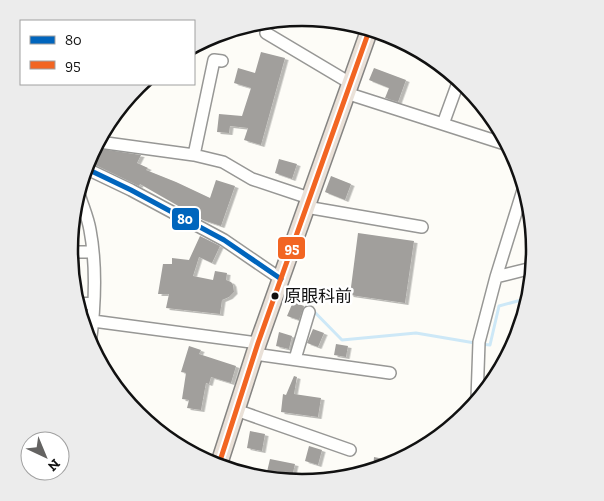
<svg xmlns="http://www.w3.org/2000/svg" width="604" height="501" font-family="'Zilla Slab','Noto Sans JP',serif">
	<defs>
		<filter id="shadow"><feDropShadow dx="3.5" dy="2" stdDeviation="0" flood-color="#0004"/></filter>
	</defs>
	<rect width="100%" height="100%" fill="#fdfcf7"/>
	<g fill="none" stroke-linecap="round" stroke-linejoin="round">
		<path stroke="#cde8f7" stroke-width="3" d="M293 290 342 340 416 333 475 343
			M481 344 490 345 499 306 525 299"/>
	</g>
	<path fill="#a19f9c" filter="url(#shadow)" d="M261 52 285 58 261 145 244 140 248 128 230 126 229 133 217 132 219 114 242 116 251 88 234 83 238 68 255 73Z
		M374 68 406 80 398 102 385 98 389 88 369 80Z
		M95 148 141 155 137 163 148 168 146 170 176 182 210 198 216 180 235 186 221 226 203 220 140 184 139 186 87 161Z
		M279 159 297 164 292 179 275 173Z
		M331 176 351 184 345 200 325 192Z
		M358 233 414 241 405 303 350 295Z
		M200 236 220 246 212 263 199 257 193 276 213 280 215 271 227 273 226 280 231 282 233 285 234 292 229 297 222 300 220 314 166 308 169 294H158L163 264H172V258L189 260Z
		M293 302 304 306 299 320 287 316Z
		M313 329 324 333 318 347 307 343Z
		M279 332 292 336 289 349 276 346Z
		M336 344 348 346 346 357 334 355Z
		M189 346 201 350 199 354 236 366 231 383 211 377 209 384 206 383 201 410 187 408 189 400 182 399 186 373 181 372Z
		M294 376 297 377 294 394 321 398 318 417 281 412 283 394 286 395Z
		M250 431 265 434 262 451 247 448Z
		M309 446 322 450 318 465 305 461Z
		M374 457 389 460 388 467 373 470Z
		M270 459 295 464 291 481 266 476Z"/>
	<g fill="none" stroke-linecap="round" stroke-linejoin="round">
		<defs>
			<path id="minor" d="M266 33 350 83
				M346 93 505 144
				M443 124 459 80
				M99 142 194 155 223 162 252 179 309 198
				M194 155 214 60 222 61
				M85 168 131 190 224 240 281 279
				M80 197C83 207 88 218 90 230 97 267 95 307 90 345
				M306 207 422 227
				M69 252H93
				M496 277 532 268
				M80 304 93 303
				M93 321 258 343
				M254 354 390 373
				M295 359 309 312
				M477 399 479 342 496 277 523 190
				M236 410 350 450"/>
			<path id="highway" d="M218 467 258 343 369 31"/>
		</defs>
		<use href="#minor" stroke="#979795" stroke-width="14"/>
		<use href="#highway" stroke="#858482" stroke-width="19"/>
		<use href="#minor" stroke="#fffffe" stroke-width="11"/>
		<use href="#highway" stroke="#eae1d8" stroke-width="16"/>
		<defs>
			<path id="bus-1" d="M85 168 131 190 224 240 281 279"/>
			<path id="bus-2" d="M218 467 258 343 369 31"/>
		</defs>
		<use href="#bus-1" stroke="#fff" stroke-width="9"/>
		<use href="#bus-2" stroke="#fff" stroke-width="9"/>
		<use href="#bus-1" stroke="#0065bd" stroke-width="5"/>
		<use href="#bus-2" stroke="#f26522" stroke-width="5"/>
	</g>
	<circle fill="#111" stroke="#fff" stroke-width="2" cx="275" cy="296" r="4.5"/>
	<g text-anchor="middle" stroke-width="5" stroke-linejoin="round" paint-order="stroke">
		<g font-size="17" fill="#111" stroke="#fff" text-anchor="start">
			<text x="284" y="302">原眼科前</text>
		</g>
	</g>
	<path d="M0 0H604V501H0ZM78 250a224 224 0 1 1 448 0a224 224 0 1 1-448 0Z" fill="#ececec" fill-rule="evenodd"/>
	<path fill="none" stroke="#111" stroke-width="2.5" d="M78 250a224 224 0 1 1 448 0a224 224 0 1 1-448 0Z"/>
	<g stroke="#fff" stroke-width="2">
		<rect x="171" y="207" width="29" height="24" rx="5" fill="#0065bd"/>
		<rect x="277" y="236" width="29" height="24" rx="5" fill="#f26522"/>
	</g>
	<g font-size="14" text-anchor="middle" font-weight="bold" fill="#fff">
		<text x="185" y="224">80</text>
		<text x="292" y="253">95</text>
	</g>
	<rect x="20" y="20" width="175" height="65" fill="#ffffff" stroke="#a0a0a0"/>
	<rect x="30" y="36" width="25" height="8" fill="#0065bd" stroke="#a0a0a0"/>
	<text x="65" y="45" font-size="15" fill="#111111">80</text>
	<rect x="30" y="61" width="25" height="8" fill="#f26522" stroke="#a0a0a0"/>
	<text x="65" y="70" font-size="15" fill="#111111">95</text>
	<g transform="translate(45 456) rotate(136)"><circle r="24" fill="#ffffff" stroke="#a0a0a0"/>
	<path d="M0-4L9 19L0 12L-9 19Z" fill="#646362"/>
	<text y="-8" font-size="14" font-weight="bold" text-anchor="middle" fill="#111111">N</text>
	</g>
</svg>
